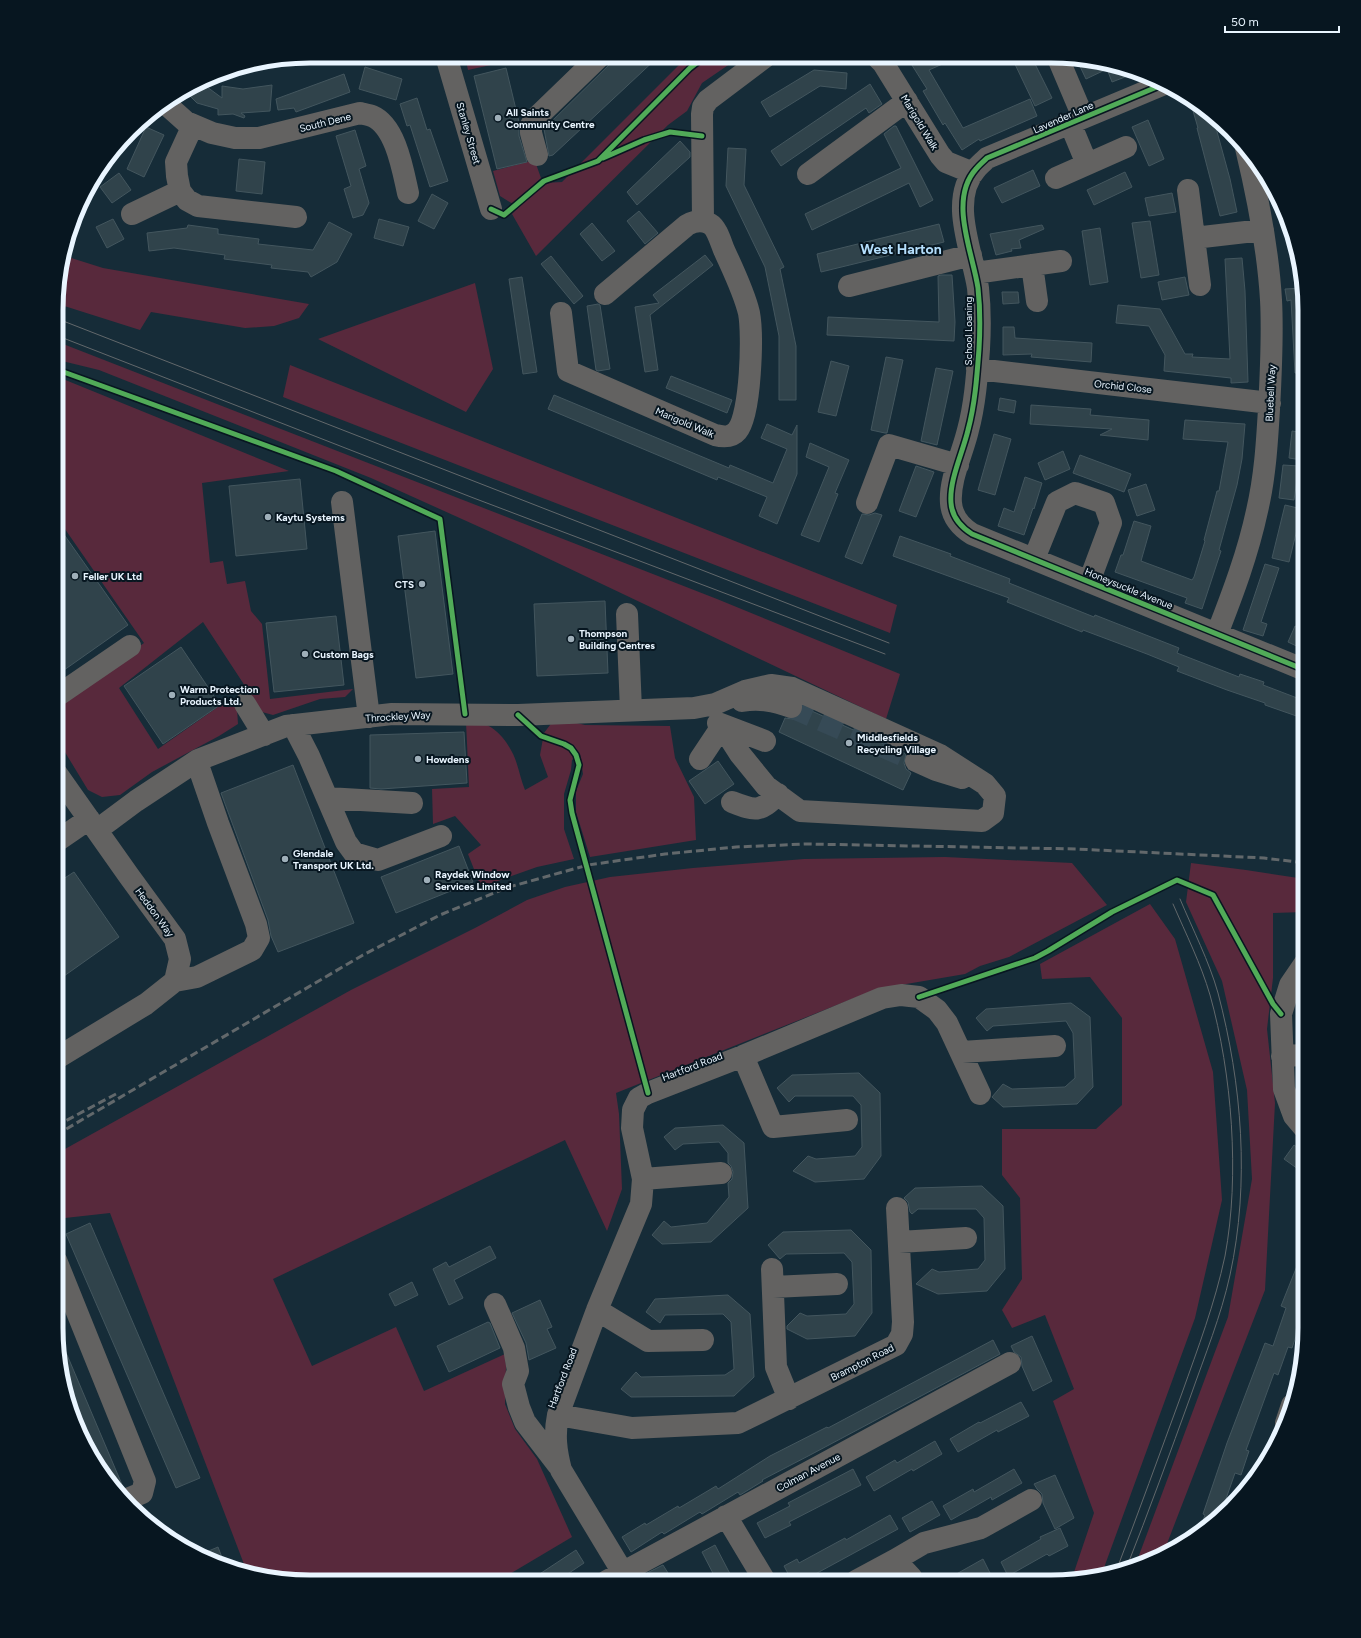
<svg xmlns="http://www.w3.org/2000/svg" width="1361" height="1638" font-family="Figtree,sans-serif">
	<rect width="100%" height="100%" fill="#162c38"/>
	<path fill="#58293c" d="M465 56 527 57 468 70Z
		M689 57H740L702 83 687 111 668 125 536 256 512 214 543 183 562 182 679 65Z
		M531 161 536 164 541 178 513 204 500 196 493 171Z
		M65 256 103 268 309 304 299 318 274 326 245 328 151 312 140 330 58 304V277Z
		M475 283 493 369 466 412 318 339Z
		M58 342 717 599 900 674 886 719 524 547 371 478 99 370 58 360Z
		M290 365 897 605 890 633 283 397Z
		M58 377 289 471 202 483 210 563 223 561 227 584 245 581 251 611 262 624 270 699 353 689 345 697 320 699 273 715 262 712 203 622 119 688 158 749 232 697 237 709 238 724 219 736 152 772 120 795 102 797 88 790 57 739V705L144 643 58 519Z
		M564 720 585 725 670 726 675 758 694 797 696 840 590 857 576 812V791L583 774 580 754 572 760 571 770 564 794V829L574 859 537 867 481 887 468 854 481 845 455 816 433 824 432 789 469 787 466 722C487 719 503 734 512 752 518 763 520 778 525 790L548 777 540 755 544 733 553 721Z
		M945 857 1072 863 1107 905 1009 957 980 966 965 974 877 989 616 1093 619 1114 622 1189 607 1231 565 1140 273 1279 312 1366 396 1327 424 1391 505 1354 506 1366 505 1404 515 1429 537 1459 572 1537 498 1581H293L247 1572 110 1213 56 1219V1154L351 990 475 928 527 900 565 887 610 877 693 868 804 859Z
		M1191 863 1246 870 1305 879V912L1273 913V978L1267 1029 1275 1103 1265 1290 1163 1554 1135 1566 1228 1317 1252 1179 1247 1090 1222 981 1186 902Z
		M1150 904 1175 939 1213 1072 1222 1200 1195 1318 1101 1576 1071 1581 1094 1513 1053 1401 1074 1389 1045 1315 1012 1328 1002 1310 1022 1279 1020 1198 1002 1175V1129H1096L1122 1105V1018L1090 977 1042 979 1040 964Z"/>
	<path fill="#30434b" stroke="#43565e" d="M617 57H658L553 155 549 156 544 129Z
		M917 58H956L929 70 963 128 1030 99 1037 116 980 141 979 139 962 150 945 123 943 125 923 91 927 89 910 62Z
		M1012 58H1032L1052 98 1035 106Z
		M1076 58H1084L1138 72 1112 82 1107 69 1086 79Z
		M365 67 402 79 396 100 359 89Z
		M506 68 519 122V136L527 162 497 169 474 76Z
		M814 70 847 73 846 89 820 86 770 117 761 102Z
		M344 74 350 92 296 112 294 108 278 110 276 99Z
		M203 84 222 98V86L243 89 272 85 270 111 241 113 245 116 244 118 233 114 218 115V109L197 103 187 93Z
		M870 84 882 104 869 113 866 108 781 166 771 151Z
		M1189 97 1213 117 1230 179 1237 212 1220 216 1197 128H1198Z
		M417 98 427 130 430 129 448 181 430 187 410 125 407 126 400 104Z
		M1148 120 1164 159 1149 166 1132 127Z
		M894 126H896L933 200 920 207 909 183 812 230 805 214 901 168 884 134Z
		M146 127 164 135 144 177 127 169Z
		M355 130 366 166 359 169 369 203 363 215 353 218 344 189 351 186 336 136Z
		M680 141 690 152V157L637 205 627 192Z
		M728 148 746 149 744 185 784 267 780 269 796 346V400H779V336L765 267 726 186Z
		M239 159 265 162 262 194 236 191Z
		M1033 170 1040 186 1002 203 994 188Z
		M1125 172 1132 187 1094 205 1087 190Z
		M119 173 131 190 112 203 100 187Z
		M1172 193 1176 212 1149 216 1145 198Z
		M432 194 448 203 434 229 418 221Z
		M639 211 658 233 645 244 627 221Z
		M113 219 124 239 107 248 96 227Z
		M379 219 409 227 403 246 374 238Z
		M1150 221 1159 275 1141 278 1132 223Z
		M329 222 352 234 337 262 311 277 308 272 271 268 272 265 224 259 225 255 174 248 149 251 147 233 187 228 188 225 218 229V234L259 239 258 244 313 250Z
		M592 223 615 251 602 261 580 234Z
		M939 224 944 242 821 272 817 254Z
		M1042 225 1044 229 1019 240 1021 248 1011 249 1012 251 996 255 990 234Z
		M1100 228 1108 282 1090 285 1082 231Z
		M705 255 713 265 650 315 658 370 645 372 635 307 659 303 653 295Z
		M551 256 583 296 574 304 541 264Z
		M1242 258 1245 291 1248 382 1231 383V378L1164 371 1165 355 1149 326 1116 323 1118 305 1160 309 1185 354H1193L1192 357 1230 359 1225 259Z
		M941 275H952L955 322 954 341 827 335 828 317 939 322 938 276Z
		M522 277 537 372 523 374 509 279Z
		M1185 277 1189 295 1162 300 1158 282Z
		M1302 288 1305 322V373H1295L1291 300 1287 301 1285 289Z
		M1002 292H1018L1019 303 1003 304Z
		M598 304 600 305 610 369 598 371 596 370 587 306Z
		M1003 327H1014L1015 338 1092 343 1091 362 1031 357 1032 354 1003 355Z
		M886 357 903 360 887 433H885L871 430Z
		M831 361 849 366 836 416 818 412Z
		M936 368 953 371 937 445 921 441Z
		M671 376 732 400 727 413 666 388Z
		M554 395 729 468 730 465 773 483 787 449 761 438 767 424 792 435 797 425V474L777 524 759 516 767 497 718 477 717 480 548 409Z
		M1000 398 1016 401 1014 413 998 410Z
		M1031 405 1091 409 1090 415 1149 420 1148 440 1100 435 1112 429 1030 424Z
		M1185 420 1245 424 1242 459 1237 485 1219 550 1221 551 1202 609 1185 603 1187 598 1115 572 1121 555H1123L1134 521 1151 526 1141 561 1192 580 1194 577 1205 541 1204 540 1217 491H1219L1228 442 1183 439Z
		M1292 431 1305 433V448H1303L1302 460 1289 458Z
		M994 434 1011 439 995 495 978 490Z
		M810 443 849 460 835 493 838 494 819 542 801 535 829 467 806 457Z
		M1063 451 1070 469 1045 480 1038 463Z
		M1080 455 1131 474 1124 492 1073 473Z
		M1283 465 1299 466 1294 500 1279 498Z
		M916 466 934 472 916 517 899 511Z
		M1025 477 1042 483 1034 509 1033 508 1024 535 998 526 1004 508 1014 512Z
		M300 479 307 549 236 556 229 486Z
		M1146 484 1155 510 1137 516 1128 490Z
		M1285 505 1302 509 1289 562 1272 558Z
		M875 513 882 515 862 564 845 557 862 514 869 515Z
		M58 526 128 625 57 675Z
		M435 531 453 674 416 678 398 536Z
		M900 536 951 554 950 556 1010 579 1009 583 1094 617 1095 615 1179 648 1177 653 1239 677 1240 674 1264 682 1263 685 1305 701V719L1265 705V703L1227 690 1177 671 1179 667 1147 654 1083 630 1082 632 1007 602 1009 598 893 556Z
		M1265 564 1279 568 1261 622 1267 624 1263 636 1243 630Z
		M605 601 608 673 537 676 534 604Z
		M336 616 344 685 274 692 266 623Z
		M1295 626 1305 630V650L1288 642Z
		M181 647 220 705 163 744 124 686Z
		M803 707 906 754 904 763 906 769 911 773 903 790 779 732 785 718 793 719 799 717 803 711Z
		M464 732 467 783 381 789 370 788V735Z
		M718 761 734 784 705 804 689 781Z
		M293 765 354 923 278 952 271 936 268 920 221 793Z
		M459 846 473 882 396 913 381 877Z
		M74 872 119 937 57 981V883Z
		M1071 1003 1090 1017 1093 1087 1077 1104 1003 1107 992 1097 1003 1084 1012 1089 1065 1087 1075 1078 1073 1033 1066 1021 993 1026 987 1031 976 1018 986 1009Z
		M859 1073 880 1093 881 1156 864 1179 815 1182 793 1171 808 1156 816 1159 855 1156 862 1147 861 1105 853 1096H795L789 1102 777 1088 792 1075Z
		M723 1125 744 1143 748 1208 711 1242 662 1244 652 1235 664 1221 671 1227 707 1223 729 1197 728 1183 732 1179 733 1172 731 1166 728 1163V1153L719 1142 683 1144 675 1150 664 1137 675 1128Z
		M1294 1145 1305 1153V1174L1284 1159Z
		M982 1186 1003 1206 1005 1269 987 1291 938 1294 916 1284 932 1269 939 1272 978 1269 985 1260 984 1218 976 1209H918L912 1214 910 1212 908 1202 904 1198 915 1188Z
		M90 1223 200 1478 176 1488 66 1234Z
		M851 1230 871 1250 872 1313 855 1336 807 1339 787 1329V1326L800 1313 807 1316 846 1314 854 1304 852 1262 844 1253 786 1254 780 1259 768 1245 783 1232Z
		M490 1246 496 1258 454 1280 463 1298 449 1305 433 1269 446 1262 449 1267Z
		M1303 1251H1304V1313L1292 1348 1288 1347 1278 1375 1274 1373 1246 1450 1249 1451 1241 1475 1235 1473 1220 1516 1199 1532 1205 1515 1203 1514 1227 1443 1265 1343 1273 1346 1286 1308 1281 1306Z
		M412 1282 418 1295 395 1306 389 1294Z
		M728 1295 750 1314 754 1377 734 1396 631 1397 621 1389 636 1372 641 1377 725 1375 734 1369 731 1322 723 1314 665 1315 660 1323 646 1312 655 1299Z
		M540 1300 552 1327 547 1329 556 1348 529 1360 526 1343 512 1313Z
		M488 1322 490 1323 500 1348 449 1372 437 1346Z
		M1032 1336 1052 1381 1033 1391 1022 1366 1021 1357 1014 1352 1011 1346Z
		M993 1340 1000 1354 812 1454 762 1480 763 1481 740 1495 738 1492 702 1514 700 1512 664 1534 662 1532 631 1552 622 1537 645 1523 646 1525 678 1506 679 1508 716 1486 718 1489 770 1456 827 1427 828 1428Z
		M62 1343 123 1487 117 1491 90 1455 65 1394 58 1344Z
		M1021 1402 1029 1416 998 1432 997 1430 958 1452 950 1439 979 1422 980 1423Z
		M935 1441 942 1454 913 1471 912 1469 874 1491 866 1477 895 1460 897 1463Z
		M853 1469 861 1485 789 1522 791 1525 765 1538 757 1523 790 1506 788 1503Z
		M1014 1469 1022 1483 992 1500 991 1497 951 1520 943 1506 973 1489 974 1492Z
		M1055 1475 1074 1518 1055 1529 1043 1503 1042 1494 1037 1489 1034 1484Z
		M932 1501 940 1515 910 1532 902 1518Z
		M890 1515 898 1529 808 1578 810 1581H792L784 1566 797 1559 799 1563 845 1538 846 1540Z
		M1060 1528 1068 1546 1049 1556 1047 1554 1008 1576 1001 1562 1041 1539 1040 1537Z
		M715 1545 728 1570 734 1581H717L702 1552Z
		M218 1547 226 1568 199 1555Z
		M576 1550 584 1563 557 1581H529Z
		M983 1559 990 1573 975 1581H944Z
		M663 1565 673 1581H652L647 1573Z"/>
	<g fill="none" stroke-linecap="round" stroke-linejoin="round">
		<path stroke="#364a56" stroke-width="22" stroke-dasharray="22 11" stroke-linecap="butt" d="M791 707 916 761"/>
		<path stroke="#636261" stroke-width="22" d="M446 56 491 209
			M878 58 883 63 940 155 946 162 973 173
			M1058 58 1083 117
			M1164 84 987 158C983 162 979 165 976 169 948 200 973 253 978 288 980 306 980 332 979 349 977 376 975 404 968 430 963 452 949 480 951 503 952 517 961 527 972 534L1305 670
			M167 105 186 122 212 133 235 138H259L360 113C364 114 369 115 372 116 396 126 403 171 408 193
			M1070 123 1087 164
			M193 125 176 162 177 176 180 191 187 200 198 206 296 217
			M537 155 531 133V125L537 117 599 57
			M808 174 907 101
			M1056 178 1126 147
			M1188 190 1200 285
			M132 214 180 191
			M703 221 702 114 703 107 708 100 765 57
			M1194 238 1263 230
			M1032 265 1037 301
			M975 273 1061 261
			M849 286 971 255
			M561 313 568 371 715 435C723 437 731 438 737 431 751 415 753 334 749 313 744 292 733 270 724 250 721 243 717 228 710 224 702 219 694 221 687 225L605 294
			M977 369 1270 403
			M342 502 369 717
			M867 503 889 445 958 465
			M1034 559 1057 502 1075 493 1104 503 1111 523 1089 582
			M627 614 631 710
			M1217 634C1233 593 1248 553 1257 511 1265 477 1267 443 1269 409 1271 372 1273 336 1271 300 1268 248 1258 198 1246 148
			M57 696 130 646
			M742 701C760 698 774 701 791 707
			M245 704 264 735
			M718 723 765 741
			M293 725 309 756 346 842 354 853 378 860 441 836
			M700 759 722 726
			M916 761 936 770 962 778
			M327 798 412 803
			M732 802C755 811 760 813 778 794
			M97 830 136 801 198 760 286 726 392 714 518 715 694 708 715 704 745 691 771 685 792 688 940 755 985 784 995 796 993 813 982 821 800 811 766 786 740 754 722 726
			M57 841 89 819
			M175 981 197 977 252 950 259 938 256 924 218 823 197 762
			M962 1052 1055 1046
			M743 1056 773 1127 847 1120
			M1282 1056 1305 1055
			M57 1058 146 1004 175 981 180 959 175 939 129 876 57 774
			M1305 1129 1294 1116 1284 1089 1281 1014 1290 985 1305 963
			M643 1179 721 1173
			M899 1242 966 1238
			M56 1260 145 1481 142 1493 125 1500
			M772 1269 776 1367 789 1399
			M773 1287 837 1284
			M495 1304 514 1348 518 1371 513 1384 519 1407 525 1422 558 1465
			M597 1310 648 1341 703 1340
			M558 1415 632 1428 738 1423 896 1345 902 1334 903 1322 897 1208
			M1286 1423 1292 1405
			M726 1516 765 1581
			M895 1560 924 1543 981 1528 1031 1500
			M607 1581 1010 1363
			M628 1581 561 1470C556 1451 554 1435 558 1415L597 1310 641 1204 643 1179 632 1128 633 1110 639 1098 648 1093 743 1056 882 998 901 995 919 997 937 1010 947 1023 980 1094
			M856 1581 895 1560 911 1577 913 1581"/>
		<path stroke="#62686b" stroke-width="1" d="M58 319 889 643
			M58 336 471 497 885 654
			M1126 1569C1149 1511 1170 1453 1191 1395 1205 1355 1221 1316 1230 1275 1250 1183 1242 1084 1218 993 1209 961 1193 930 1180 899
			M1115 1574C1138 1514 1160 1453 1182 1393 1198 1348 1215 1303 1225 1256 1240 1176 1232 1073 1210 995 1201 964 1186 934 1173 904"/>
		<path stroke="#62686b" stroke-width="3" stroke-dasharray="8 4" stroke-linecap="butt" d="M56 1126 116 1094
			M56 1135 363 955 440 915 509 887 588 865 665 854 736 847 806 844 1076 849 1264 858 1305 863"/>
		<defs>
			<path id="cycleway" d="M1164 84 987 158C983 162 979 165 976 169 948 200 973 253 978 288 980 306 980 332 979 349 977 376 975 404 968 430 963 452 949 480 951 503 952 517 961 527 972 534L1305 670
				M603 158 644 140 670 132 702 136
				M491 209 504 215 544 181 598 161 690 68 704 57
				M58 370 336 471 440 519 465 714
				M518 715 541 736 564 744 571 748 576 755 579 765 570 800 572 813 648 1093
				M919 997 1035 958 1048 951 1112 912 1177 880 1213 895 1273 1004 1281 1014"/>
		</defs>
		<use href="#cycleway" stroke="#071620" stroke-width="8"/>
		<use href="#cycleway" stroke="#51ab58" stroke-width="5"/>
	</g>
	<g fill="#9fafb9" stroke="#071620" stroke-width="1.5">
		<circle cx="498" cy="118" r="4"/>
		<circle cx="268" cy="517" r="4"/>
		<circle cx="75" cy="576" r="4"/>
		<circle cx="422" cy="584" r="4"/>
		<circle cx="571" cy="639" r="4"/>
		<circle cx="305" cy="654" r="4"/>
		<circle cx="172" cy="695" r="4"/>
		<circle cx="849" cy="743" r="4"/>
		<circle cx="418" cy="759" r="4"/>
		<circle cx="285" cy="859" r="4"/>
		<circle cx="427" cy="880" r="4"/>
	</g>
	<g text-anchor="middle" stroke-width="4" stroke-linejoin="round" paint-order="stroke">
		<g font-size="10" font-weight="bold" fill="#e9f5ff" stroke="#071620" text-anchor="start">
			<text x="506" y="116">All Saints<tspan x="506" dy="12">Community Centre</tspan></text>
			<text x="276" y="521">Kaytu Systems</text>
			<text x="83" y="580">Feller UK Ltd</text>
			<text x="414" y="588" text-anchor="end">CTS</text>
			<text x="579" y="637">Thompson<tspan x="579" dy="12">Building Centres</tspan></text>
			<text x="313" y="658">Custom Bags</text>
			<text x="180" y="693">Warm Protection<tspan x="180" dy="12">Products Ltd.</tspan></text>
			<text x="857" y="741">Middlesfields<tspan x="857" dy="12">Recycling Village</tspan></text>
			<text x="426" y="763">Howdens</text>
			<text x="293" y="857">Glendale<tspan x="293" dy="12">Transport UK Ltd.</tspan></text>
			<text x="435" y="878">Raydek Window<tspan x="435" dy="12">Services Limited</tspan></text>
		</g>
		<g font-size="10" fill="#e9f5ff" stroke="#071620">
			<text transform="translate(1063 117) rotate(-24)" y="4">Lavender Lane</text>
			<text transform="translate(325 122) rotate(-14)" y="4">South Dene</text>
			<text transform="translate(920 122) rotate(59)" y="4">Marigold Walk</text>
			<text transform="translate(469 133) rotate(74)" y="4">Stanley Street</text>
			<text transform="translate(968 331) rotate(-90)" y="4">School Loaning</text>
			<text transform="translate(1123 386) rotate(6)" y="4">Orchid Close</text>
			<text transform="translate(1270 393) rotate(-87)" y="4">Bluebell Way</text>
			<text transform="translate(685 422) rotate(23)" y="4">Marigold Walk</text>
			<text transform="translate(1129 588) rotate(22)" y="4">Honeysuckle Avenue</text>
			<text transform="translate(398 716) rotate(-3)" y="4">Throckley Way</text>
			<text transform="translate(155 912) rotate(54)" y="4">Heddon Way</text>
			<text transform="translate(692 1066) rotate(-21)" y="4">Hartford Road</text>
			<text transform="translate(862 1362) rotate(-27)" y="4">Brampton Road</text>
			<text transform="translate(562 1378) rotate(-69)" y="4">Hartford Road</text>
			<text transform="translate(808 1472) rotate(-28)" y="4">Colman Avenue</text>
		</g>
		<g font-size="14" font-weight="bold" fill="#b4defc" stroke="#071620">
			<text x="901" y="254">West Harton</text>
		</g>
	</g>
	<path d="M0 0H1361V1638H0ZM310 63H1051A247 247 0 0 1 1298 310V1328A247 247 0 0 1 1051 1575H310A247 247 0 0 1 63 1328V310A247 247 0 0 1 310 63Z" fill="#071620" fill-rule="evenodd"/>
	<path fill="none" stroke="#e9f5ff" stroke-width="5" d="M310 63H1051A247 247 0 0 1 1298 310V1328A247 247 0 0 1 1051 1575H310A247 247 0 0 1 63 1328V310A247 247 0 0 1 310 63Z"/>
	<path d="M1225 26v6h114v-6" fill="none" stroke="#e9f5ff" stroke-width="2"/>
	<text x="1231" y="26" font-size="12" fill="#e9f5ff" stroke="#071620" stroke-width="3" paint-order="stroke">50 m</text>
</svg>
